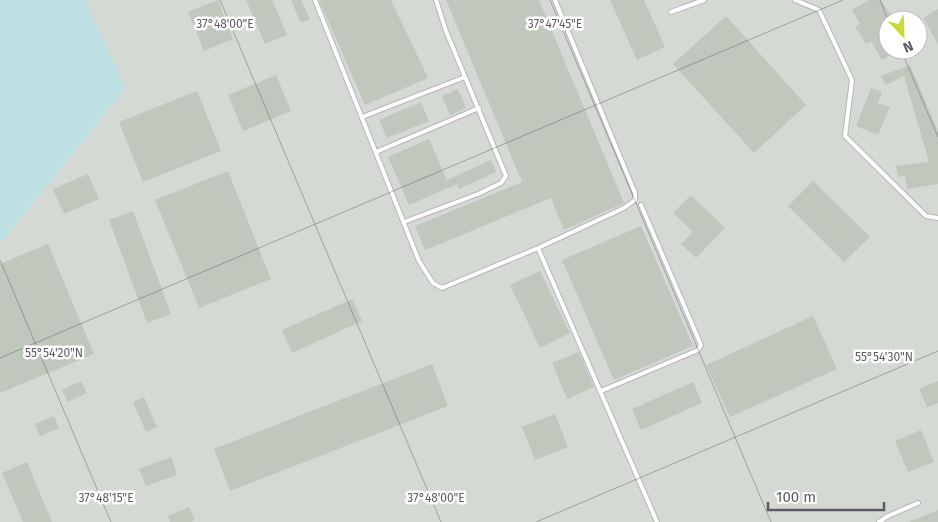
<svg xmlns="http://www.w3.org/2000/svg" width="938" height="522" font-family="'Fira Sans',sans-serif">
	<rect width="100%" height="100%" fill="#e3ebe1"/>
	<path fill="#d4dad3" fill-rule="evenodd" d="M85 0H938V522H0V241L3 240 126 88ZM888 20H918V50H888Z"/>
	<path fill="#bfe0e2" d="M0 0H85L126 88 3 240 0 241Z"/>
	<path fill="#c0c7bd" d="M218 0 233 39 204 51 188 12Z
		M246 0H272L287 35 265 44Z
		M291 0H301L310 19 301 23Z
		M319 0H391L428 78 365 105Z
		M446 0H539L624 203 564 230 551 198 425 250 415 226 522 182Z
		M610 0H644L665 47 637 60Z
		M869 0H881L894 20H888V50H899L882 60 871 41 866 44 855 27 860 24 852 10Z
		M938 9V44L923 18Z
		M726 16 806 105 754 153 673 64Z
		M910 65 938 131V184L907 189 905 176 898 177 896 166 929 162 904 76 886 85 881 76Z
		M276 75 291 111 243 131 228 95Z
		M871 88 882 92 878 103 890 107 878 135 856 126Z
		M458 89 466 108 450 115 442 96Z
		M197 91 221 151 143 182 119 122Z
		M421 102 429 121 387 138 379 120Z
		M429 139 447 180 491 160 496 172 459 189 457 184 409 205 388 157Z
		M228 171 271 279 199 308 155 200Z
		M88 174 99 199 64 214 53 189Z
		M813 181 870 237 844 262 788 206Z
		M691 195 725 228 696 258 681 244 693 232 673 213Z
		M133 211 171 314 147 323 109 220Z
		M641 226 693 346 614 380 562 260Z
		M48 244 94 354 0 393V264Z
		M540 271 570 333 540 348 510 285Z
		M352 299 362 321 292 353 282 330Z
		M813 316 837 369 730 417 706 365Z
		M579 352 594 387 567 399 552 363Z
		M432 364 448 406 230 491 214 449Z
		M81 381 87 393 68 402 62 390Z
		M938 381V403L927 407 919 389Z
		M693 382 702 403 641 430 632 409Z
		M144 397 157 427 146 432 133 402Z
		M555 414 568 447 535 460 522 427Z
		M54 416 59 428 40 436 35 424Z
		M921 430 934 462 908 472 895 441Z
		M171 457 177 475 146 486 139 469Z
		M27 462 52 522H23L2 473Z
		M189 507 195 520 191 522H170L168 516Z
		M938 510V522H909Z"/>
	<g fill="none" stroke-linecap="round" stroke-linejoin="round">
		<defs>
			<path id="service" d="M315 0 419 261 433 283 442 288 538 248
				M555 0 635 193V200L624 208 538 248 657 522
				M795 0 819 10 852 80 845 136 926 216 938 218
				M671 12 704 0
				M362 117 465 77
				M376 152 479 108
				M404 222 478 194 501 183 506 176 446 31 436 0
				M601 391 698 350 701 345 641 205
				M879 522 888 516 918 503"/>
		</defs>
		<use href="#service" stroke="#b8b4bb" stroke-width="6"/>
		<use href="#service" stroke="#fff" stroke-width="4"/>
	</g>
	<path fill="none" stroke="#5e5a61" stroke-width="1" stroke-opacity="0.45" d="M220 0 441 522M550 0 771 522M880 0 888 20M901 50 938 137M0 260 111 522M0 358 843 0M536 522 938 351"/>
	<g font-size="12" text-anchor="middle" fill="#5e5a61" stroke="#fff" stroke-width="5" stroke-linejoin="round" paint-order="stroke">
		<text x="225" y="28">37°48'00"E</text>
		<text x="555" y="28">37°47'45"E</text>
		<text x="54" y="357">55°54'20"N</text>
		<text x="884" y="361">55°54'30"N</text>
		<text x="106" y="502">37°48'15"E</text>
		<text x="436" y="502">37°48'00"E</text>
	</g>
	<g transform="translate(903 35) rotate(157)"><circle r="24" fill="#ffffff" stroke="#bfbdc0"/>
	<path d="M0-4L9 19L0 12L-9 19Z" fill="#c9db37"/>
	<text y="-8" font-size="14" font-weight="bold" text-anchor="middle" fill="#5e5a61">N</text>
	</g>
	<path d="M768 502v8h116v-8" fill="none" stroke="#5e5a61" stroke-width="2.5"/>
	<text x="776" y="502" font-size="15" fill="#5e5a61" stroke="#ffffff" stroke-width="4" paint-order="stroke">100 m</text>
</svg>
